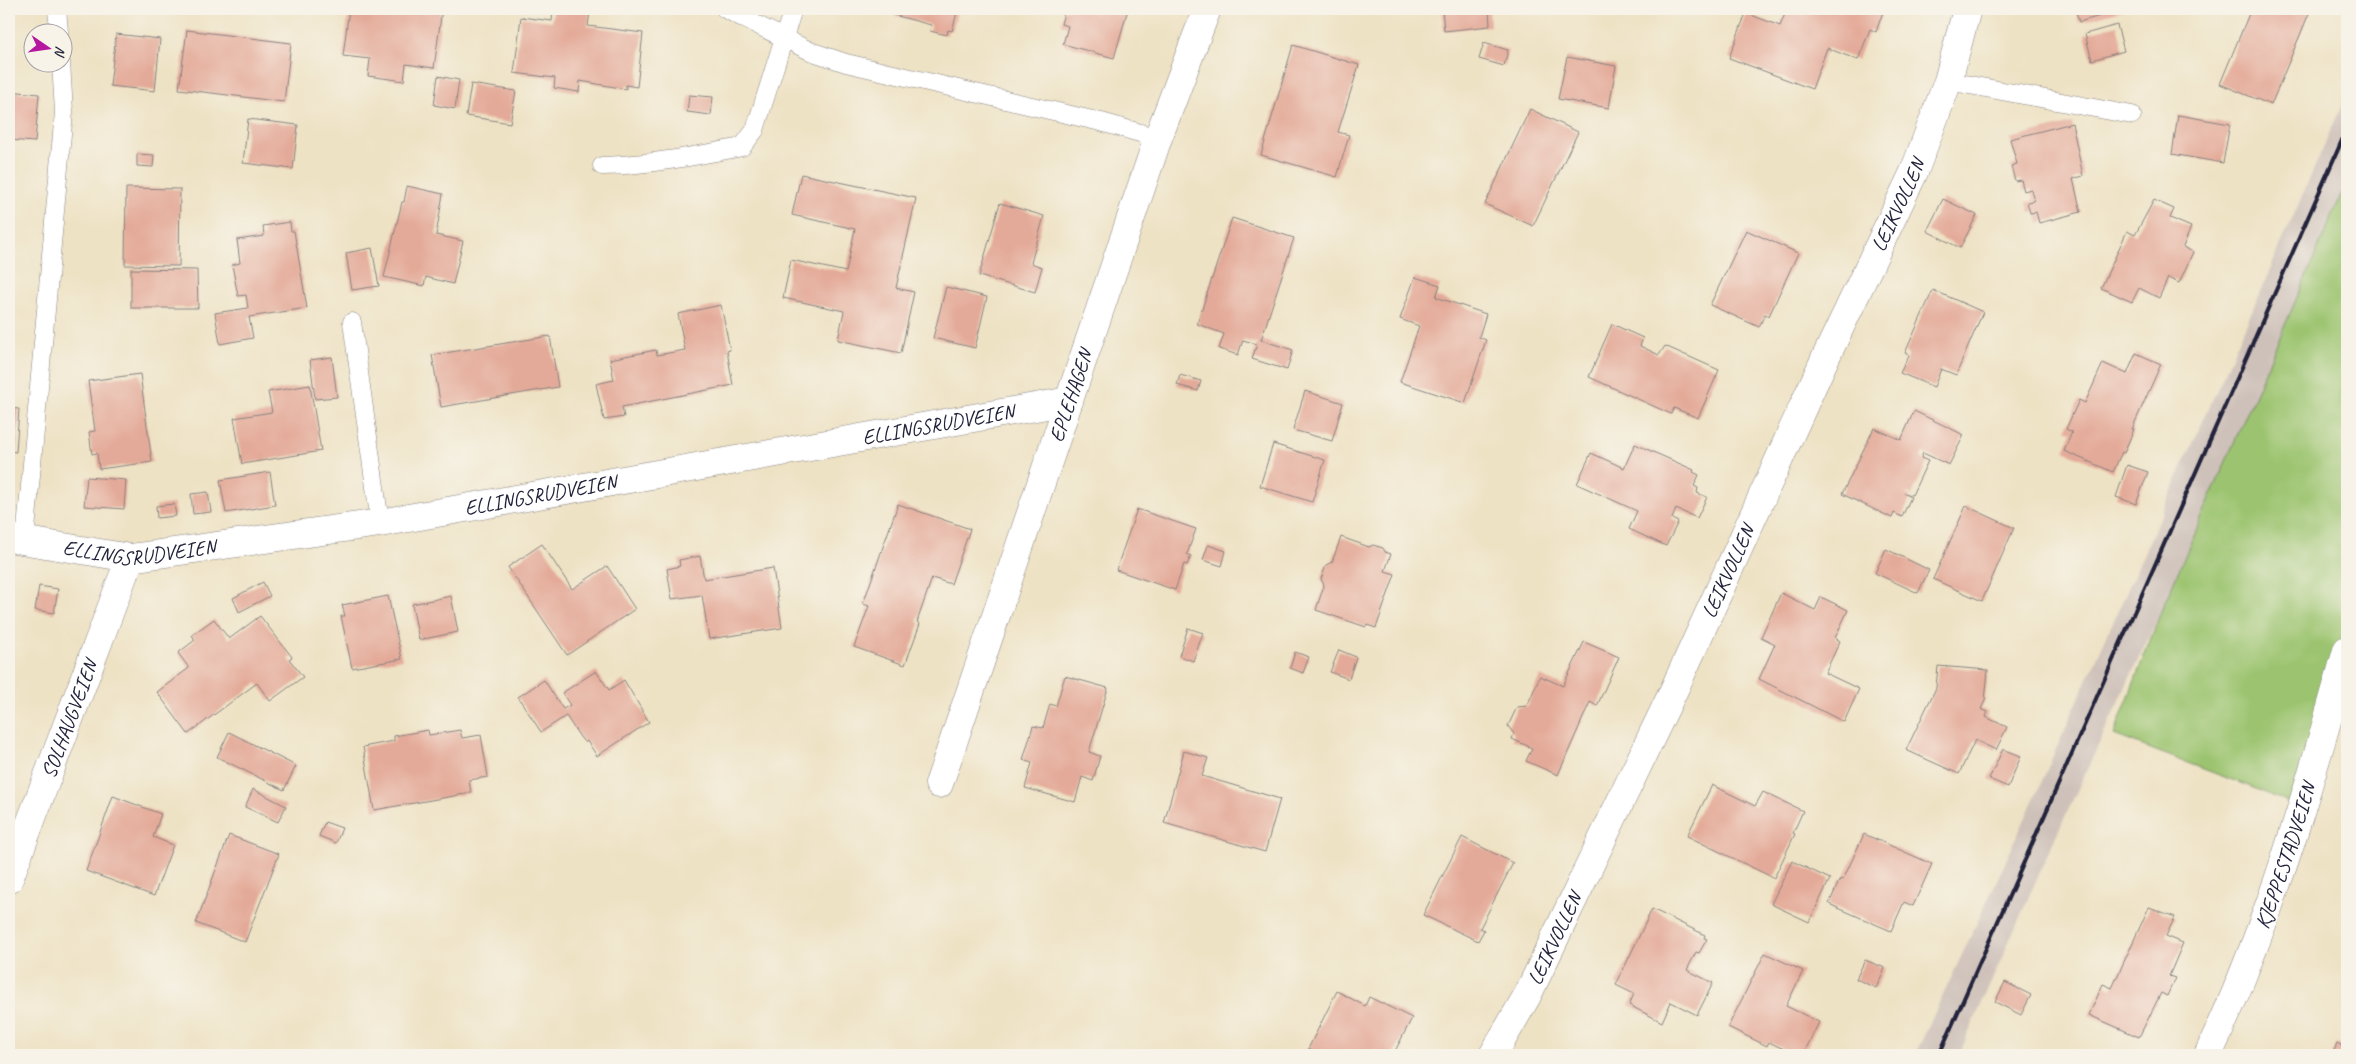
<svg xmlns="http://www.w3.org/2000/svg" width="2356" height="1064" font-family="Caveat,sans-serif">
	<rect width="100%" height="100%" fill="#f7f3e8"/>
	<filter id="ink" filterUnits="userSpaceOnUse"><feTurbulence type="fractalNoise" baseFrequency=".02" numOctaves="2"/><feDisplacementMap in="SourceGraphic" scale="10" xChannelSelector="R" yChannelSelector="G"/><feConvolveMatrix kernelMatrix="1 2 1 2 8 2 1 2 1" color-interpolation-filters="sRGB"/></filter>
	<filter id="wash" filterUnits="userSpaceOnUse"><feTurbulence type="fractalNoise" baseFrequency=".0096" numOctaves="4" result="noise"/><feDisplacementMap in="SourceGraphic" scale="20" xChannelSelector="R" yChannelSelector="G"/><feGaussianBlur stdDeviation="1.12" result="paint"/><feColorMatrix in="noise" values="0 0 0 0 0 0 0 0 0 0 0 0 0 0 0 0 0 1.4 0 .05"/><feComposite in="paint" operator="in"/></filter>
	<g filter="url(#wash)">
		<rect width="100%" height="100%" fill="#eee2c4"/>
		<path fill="#cec1b9" d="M2347 93V182L2162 609 2049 851 1959 1055H1915L2011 850 2241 336Z"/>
		<path fill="#9cc46f" stroke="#5f7355" d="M2347 182V650L2301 809 2264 792 2114 735 2162 609Z"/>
		<g id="blocks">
			<path fill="#e4aa99" d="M349 9H442L434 68 406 64 404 81 368 76 370 59 343 56Z
				M553 9 590 12 588 26 643 33 637 87 626 85V89L580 81 579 92 554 88 555 78 514 73 521 17 552 21Z
				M896 9H958L952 31 948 30 947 35 930 31 931 25 894 15Z
				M1065 9H1128L1114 58 1063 44 1068 26 1061 24Z
				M1442 9H1489L1490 26 1444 31Z
				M1787 9H1884L1876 32 1870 29 1858 60 1827 48 1812 89 1729 58 1746 13 1780 26Z
				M2075 9H2125L2079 22Z
				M2251 9H2305L2310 11 2271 105 2220 84Z
				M2117 25 2124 51 2092 60 2085 34Z
				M187 30 291 43 284 102 179 89Z
				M116 34 160 39 155 91 110 86Z
				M1484 43 1508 50 1504 66 1479 59Z
				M1293 45 1359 65 1338 132 1349 135 1337 177 1261 155Z
				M1567 57 1616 66 1609 108 1558 99Z
				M438 76 459 80 455 109 434 105Z
				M471 84 516 91 510 123 466 116Z
				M9 91 39 94 35 142 9 140Z
				M689 95 713 97 711 115 687 112Z
				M1530 109 1578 132 1533 226 1485 204Z
				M2178 115 2230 124 2223 163 2172 154Z
				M248 119 298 125 293 169 243 163Z
				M2072 123 2083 176 2073 179 2081 212 2039 223 2036 212 2030 213 2027 202 2034 201 2031 189 2024 191 2021 180 2015 181 2011 166 2017 164 2010 139Z
				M137 154 154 155 153 167 137 166Z
				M801 174 916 198 896 288 914 292 901 353 838 340 844 311 783 298 791 260 846 272 855 229 792 215Z
				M407 186 443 194 436 235 463 241 453 284 426 277 424 286 384 277 402 202H404Z
				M126 188 180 189 179 266 125 265Z
				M1943 199 1977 215 1960 248 1927 231Z
				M2154 200 2174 209 2170 218 2191 227 2183 247 2193 252 2179 283 2168 278 2159 298 2139 288 2132 302 2101 288 2127 231 2135 235Z
				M1000 203 1044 216 1031 263 1042 267 1035 292 979 276Z
				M1232 218 1294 238 1261 340 1293 350 1287 370 1252 359 1257 344 1243 340 1238 355 1219 349 1224 334 1197 324Z
				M290 222 291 231H294L307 308 249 317 253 338 220 344 215 313 248 308 246 295 238 296 232 265 240 263 237 240 264 236 263 226Z
				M1746 230 1798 253 1769 316 1765 314 1759 327 1710 305Z
				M372 248 379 286 352 290 346 253Z
				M131 269 197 270 198 308H131Z
				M1415 277 1440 285 1436 297 1486 314 1479 337 1486 340 1465 403 1400 382 1419 326 1400 319Z
				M946 287 987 297 975 348 933 338Z
				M1933 290 1983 312 1956 375 1941 369 1934 387 1900 373 1909 355 1905 353Z
				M721 305 730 350 727 351 733 385 622 407 624 417 604 420 596 384 614 380 610 359 656 350 657 355 685 350 678 314Z
				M1612 324 1643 338 1640 346 1659 355 1665 346 1719 370 1698 418 1674 408 1671 414 1589 377Z
				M550 336 558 387 441 407 432 355Z
				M2136 353 2161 364 2132 429H2134L2124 453 2122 452 2113 472 2064 451 2072 432 2066 429 2079 400 2085 403 2103 363 2127 374Z
				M332 357 337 397 315 399 310 360Z
				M140 374 152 462 99 469 97 453 92 454 89 432 95 431 88 381Z
				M1180 375 1201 381 1198 391 1177 385Z
				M310 385 321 451 242 464 234 418 272 412 268 392Z
				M1305 391 1343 403 1332 441 1293 430Z
				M9 408 19 409 16 452 9 451Z
				M1914 411 1964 435 1949 465 1923 453 1921 458 1928 461 1912 495 1904 493 1911 497 1902 517 1894 513 1892 518 1842 494 1874 428 1901 440Z
				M1273 444 1325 460 1312 502 1260 486Z
				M1635 444 1694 470 1693 472 1699 475 1694 486 1698 488 1697 493 1707 497 1697 518 1676 509 1672 519 1678 522 1666 546 1629 529 1637 511 1577 484 1591 453 1624 468Z
				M2127 465 2148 472 2136 504 2116 497Z
				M270 472 275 505 226 513 220 480Z
				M87 477 126 480 124 509 84 506Z
				M208 492 211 512 193 514 191 494Z
				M174 504 176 516 157 518 156 506Z
				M898 504 970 529 951 584 932 578 917 622 920 624 905 665 854 647 869 606 863 604Z
				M1966 506 2014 528 1982 601 1933 579Z
				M1137 509 1196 529 1187 554 1191 556 1187 565 1184 564 1175 590 1116 570Z
				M1341 537 1369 547 1373 545 1383 548 1385 552 1391 554 1385 571 1395 574 1376 628 1367 625 1366 627 1316 610 1324 585 1321 579 1326 565 1332 562Z
				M542 544 572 589 607 566 635 609 567 655 508 567Z
				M1208 545 1226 551 1222 566 1203 560Z
				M1886 549 1929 570 1918 593 1875 573Z
				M700 556 704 579 773 568 782 628 709 639 702 595 672 599 667 569 680 566 679 560Z
				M263 582 270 596 239 612 233 598Z
				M39 586 58 589 54 613 35 610Z
				M1781 593 1815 610 1821 597 1848 610 1835 638 1840 641 1825 673 1859 689 1844 722 1759 679 1775 644 1761 637Z
				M388 596 402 659 352 668 341 616H345L342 605Z
				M451 596 458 632 419 640 412 604Z
				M260 616 292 657 289 659 303 677 270 701 257 683 188 734 157 692 189 668 178 653 195 640 192 635 214 619 229 639Z
				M1188 628 1203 633 1193 661 1179 656Z
				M1584 642 1619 657 1597 706 1590 702 1558 775 1526 761 1532 748 1512 739 1514 734 1508 726 1517 707 1527 706 1540 676 1563 686Z
				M1339 650 1356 657 1349 679 1330 672Z
				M1295 652 1309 657 1303 673 1290 668Z
				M1938 666 1988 670 1985 701 1981 709 1988 712 1986 717 2007 727 1996 750 1975 740 1959 774 1906 750 1936 688Z
				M596 671 609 690 624 680 649 722 597 756 587 741 585 743 580 737 566 716 541 732 518 697 544 680 563 709 570 705 562 693Z
				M1065 676 1108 688 1089 752 1100 756 1093 781 1082 777 1075 802 1025 788 1032 763 1023 760 1033 726 1043 728 1050 704 1056 706Z
				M428 730 429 735 460 730 462 738 481 735 488 777 469 780 471 793 374 810 363 747 394 741V736Z
				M229 732 296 766 284 790 217 757Z
				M2003 749 2021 756 2008 787 1989 779Z
				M1184 751 1208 758 1202 776 1280 799 1265 852 1164 823Z
				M1712 785 1755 806 1763 792 1803 811 1793 833 1795 834 1774 878 1687 836Z
				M253 789 286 806 278 822 245 807Z
				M113 796 161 814 153 837 173 845 154 896 86 871Z
				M325 822 342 828 336 843 319 836Z
				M1864 834 1932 864 1913 906 1904 902 1891 931 1829 904 1840 879 1843 880Z
				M229 835 279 854 245 942 196 923Z
				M1462 837 1513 863 1480 928 1484 930 1478 941 1423 915Z
				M1792 861 1830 879 1809 922 1771 904Z
				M2149 907 2175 917 2166 936 2183 943 2169 976 2175 978 2167 996 2161 993 2139 1037 2089 1015 2103 984 2112 988Z
				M1652 909 1705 935 1704 938 1707 939 1699 953 1696 952 1687 970 1713 983 1697 1015 1671 1002 1662 1022 1629 1005 1634 994 1616 985Z
				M1765 953 1803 971 1786 1006 1819 1022 1803 1055H1796L1769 1042 1767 1046 1728 1027Z
				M1865 960 1885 968 1876 988 1856 979Z
				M2005 982 2031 995 2021 1015 1995 1002Z
				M1337 991 1365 1006 1369 997 1412 1018 1393 1055H1321L1308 1049Z
				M2337 1044 2347 1049V1055H2332Z"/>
		</g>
	</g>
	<g filter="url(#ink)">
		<use href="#blocks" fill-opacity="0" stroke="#888280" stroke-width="1"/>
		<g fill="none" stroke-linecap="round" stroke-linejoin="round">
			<defs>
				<path id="service" d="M57 9 59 32
					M725 9 810 51 846 63 1101 122 1158 138
					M1948 81 2132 115
					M602 166C649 165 695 156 742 147L755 130 793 9
					M352 322 380 523
					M25 541 64 112 61 62"/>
				<g id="minor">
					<path id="s1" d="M9 538 130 558 380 523 1069 401"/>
					<path id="s2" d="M939 784 1158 138 1207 9"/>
					<path id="s3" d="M9 879 130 558"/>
					<path id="s4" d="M1493 1055 1527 996 1673 692 1823 363 1914 172 1948 81 1967 9"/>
				</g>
				<g id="secondary">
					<path id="s5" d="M2208 1055C2269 926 2309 788 2347 650"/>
				</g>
			</defs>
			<use href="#service" stroke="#888280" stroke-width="19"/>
			<use href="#minor" stroke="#888280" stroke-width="29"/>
			<use href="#secondary" stroke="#888280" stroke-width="29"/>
			<use href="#service" stroke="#fff" stroke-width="18"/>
			<use href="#minor" stroke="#fff" stroke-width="28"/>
			<use href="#secondary" stroke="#fff" stroke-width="28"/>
			<path stroke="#22223b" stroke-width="4" d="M1939 1055 2347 129"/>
		</g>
	</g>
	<g text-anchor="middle" stroke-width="5" stroke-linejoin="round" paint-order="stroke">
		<g font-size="21" fill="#22223b" stroke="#f7f3e8">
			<text dy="7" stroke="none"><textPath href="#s4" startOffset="942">LEIKVOLLEN</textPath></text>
			<text dy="7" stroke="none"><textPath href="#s2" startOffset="410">EPLEHAGEN</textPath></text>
			<text dy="7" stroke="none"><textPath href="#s1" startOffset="942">ELLINGSRUDVEIEN</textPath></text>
			<text dy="7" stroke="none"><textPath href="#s1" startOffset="538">ELLINGSRUDVEIEN</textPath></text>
			<text dy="7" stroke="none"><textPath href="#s1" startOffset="132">ELLINGSRUDVEIEN</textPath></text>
			<text dy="7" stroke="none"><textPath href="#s4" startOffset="538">LEIKVOLLEN</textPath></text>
			<text dy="7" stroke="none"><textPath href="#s3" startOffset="171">SOLHAUGVEIEN</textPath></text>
			<text dy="7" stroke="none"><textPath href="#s5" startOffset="214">KJEPPESTADVEIEN</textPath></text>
			<text dy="7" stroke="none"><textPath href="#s4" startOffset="132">LEIKVOLLEN</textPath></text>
		</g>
	</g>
	<rect width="2356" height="1064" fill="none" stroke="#f7f3e8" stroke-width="30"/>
	<g transform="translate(48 48) rotate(103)"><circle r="24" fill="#f7f3e8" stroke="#a29fa3"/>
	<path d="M0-4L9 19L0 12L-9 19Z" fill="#b5179e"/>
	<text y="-8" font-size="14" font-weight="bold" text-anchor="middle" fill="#22223b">N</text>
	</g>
</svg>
